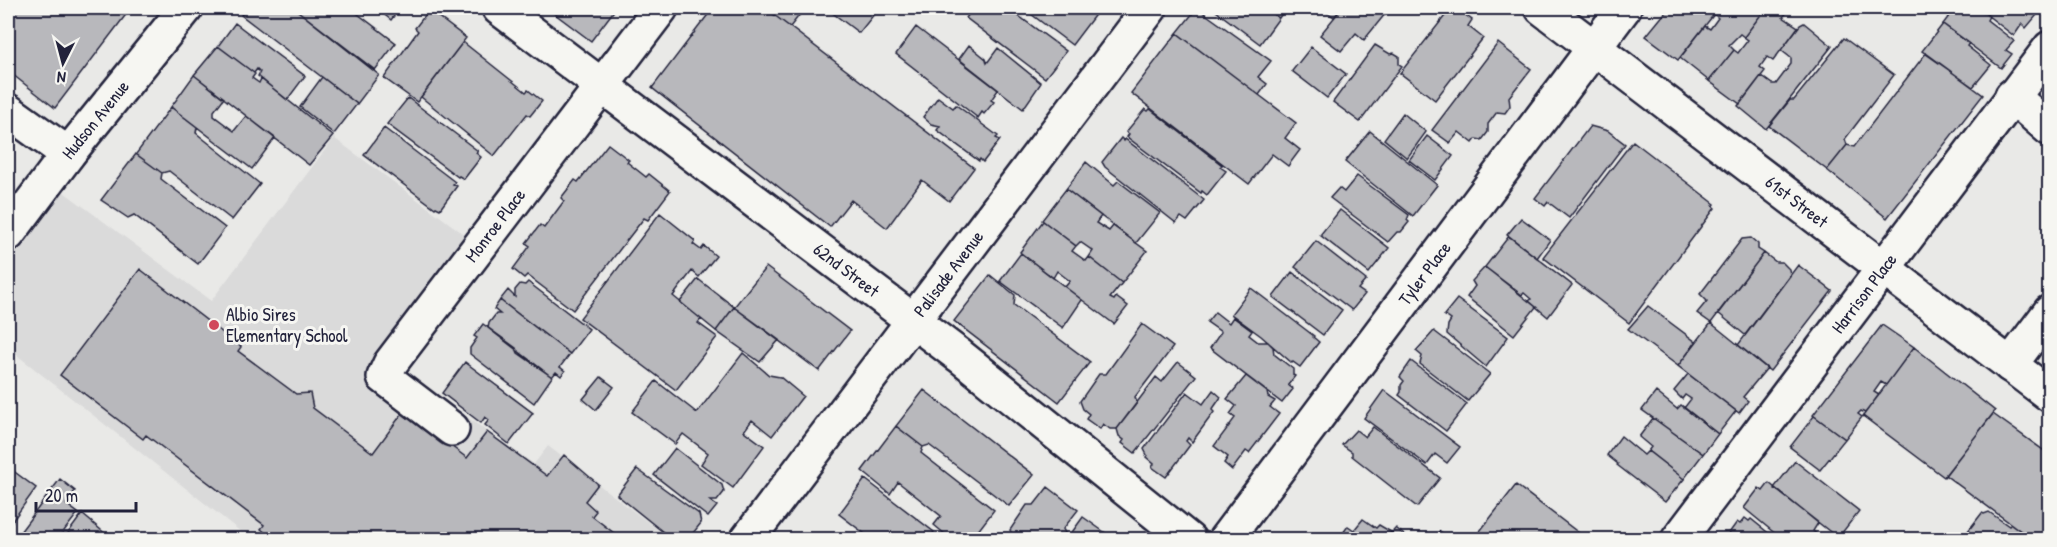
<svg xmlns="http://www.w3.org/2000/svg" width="2057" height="547" font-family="'Patrick Hand',sans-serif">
	<rect width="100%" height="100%" fill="#e9e9e7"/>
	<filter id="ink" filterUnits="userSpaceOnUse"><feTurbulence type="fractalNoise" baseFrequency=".0167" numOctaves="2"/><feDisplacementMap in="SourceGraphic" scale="12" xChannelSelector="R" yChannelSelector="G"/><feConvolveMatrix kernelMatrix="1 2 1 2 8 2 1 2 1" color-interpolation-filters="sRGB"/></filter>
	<g filter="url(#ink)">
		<path fill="#dadada" d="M334 138 480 246 391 364 534 464 548 446 670 539H250L8 348V256L57 187 211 301Z"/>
		<path fill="#b8b8bc" stroke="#22223b" stroke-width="1.5" d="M8 8H131L55 108 8 71Z
			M246 8H294L379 75 357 104 241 15Z
			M294 8H350L396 43 375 70Z
			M376 8H400L391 20Z
			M547 8H616L591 41Z
			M713 8H765L974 168 949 201 922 180 887 228 851 200 830 227 652 88Z
			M765 8H805L790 27Z
			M826 8H879L859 33Z
			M973 8H1014L1012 11 1066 51 1045 78 966 18Z
			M1023 8H1100L1072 45Z
			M1197 8 1271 61 1258 77 1267 84 1259 95 1177 33Z
			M1212 8H1265L1279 18 1260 44Z
			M1265 8H1286L1279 18Z
			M1321 8H1342L1334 17Z
			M1342 8H1390L1364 40 1356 33 1341 51 1320 35Z
			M1669 8H1719L1678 60 1646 36Z
			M1719 8H1766L1744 37 1740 34 1729 45 1734 50 1709 81 1680 58 1705 26 1710 29 1718 18 1714 14Z
			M1766 8H1791L1783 17 1798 27 1773 61 1767 57 1760 67 1765 71 1740 104 1709 81 1734 50 1738 53 1748 40 1744 37Z
			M1955 8H1978L1989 16 1987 20 2014 41 2006 50 2012 54 2001 68 1943 24Z
			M1978 8H2027L2037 15 2026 28 2022 24 2014 36Z
			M1457 9 1472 20 1468 26 1483 38 1435 100 1400 73 1448 12 1452 15Z
			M429 10 466 38 417 102 384 78 418 31 415 28Z
			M235 23 305 76 287 100 258 76 260 72 257 69 254 73 218 46Z
			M1804 23 1832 46 1766 129 1738 106 1761 76 1772 84H1776L1791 64V58L1781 50 1800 25Z
			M1943 24 1969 43 1967 46 1991 65 1973 87 1922 51Z
			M916 27 998 90 991 100 994 102 984 114 982 112 978 118 896 54Z
			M1177 33 1296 123 1285 138 1300 150 1288 166 1272 154 1249 184 1131 93Z
			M1844 38 1894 75 1845 139 1847 145 1827 170 1769 126 1790 100H1794Z
			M463 42 526 92 528 90 542 101 530 116 527 114 494 156 421 97Z
			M1498 43 1531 69 1509 97 1510 106 1505 113 1497 112 1488 124V132L1482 140 1476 139 1473 143 1459 132 1450 143 1432 130Z
			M969 45 986 59 987 63 998 48 1041 83 1023 109 959 59Z
			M1375 45 1390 54 1394 53 1399 56V64L1402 66 1360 122 1333 102Z
			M218 46 254 73 255 74 252 78 259 83 261 79 333 136 309 165 194 75Z
			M1311 47 1346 74 1327 98 1292 71Z
			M1926 53 1983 95 1887 218 1827 170 1847 145 1854 147Z
			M194 75 224 98 214 111V116L234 131 246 116 275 138 252 169 171 107Z
			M322 77 357 104 334 134 300 107Z
			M938 97 953 108 956 105 998 136 996 138 1000 140 983 162 980 159 979 161 937 130 940 126 931 124 923 117Z
			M408 98 478 151 476 153 481 157 464 179 459 176 458 177 387 124Z
			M171 107 197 127 196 133 260 184 232 220 169 171 162 173 136 154Z
			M1145 109 1148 111 1150 109 1222 165 1220 167 1226 171 1207 195 1202 191 1201 193 1127 137 1129 134 1126 132Z
			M1403 113 1426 132 1407 158 1384 139Z
			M1590 126 1608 131 1625 144 1569 218 1548 202 1545 206 1535 198Z
			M384 128 455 182 453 184 457 186 440 209 436 207 435 208 364 155Z
			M1370 131 1437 185 1413 216 1345 162Z
			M1427 136 1453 156 1435 180 1409 160Z
			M1121 138 1124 141 1125 139 1204 200 1187 221 1181 217 1176 223 1105 167 1102 162Z
			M1633 141 1715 204 1713 206 1715 208 1629 323 1543 257Z
			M608 144 629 160 627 162 646 177 649 174 670 191 648 220 644 218 573 310 527 275 524 278 513 269 530 246 526 243 540 225 544 228 564 201 561 198 575 180 578 182Z
			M136 154 162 173 161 179 225 228 198 264 134 215 128 218 101 200Z
			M8 160 12 163 13 173 8 180Z
			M1086 162 1114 185 1118 181 1160 213 1136 243 1066 189Z
			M1357 176 1409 215 1407 220 1409 222 1401 232H1397L1388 242 1330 198 1339 188 1344 192Z
			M1066 189 1101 216 1096 223 1109 231 1113 226 1147 251 1122 283 1089 257 1093 251 1080 242 1076 246 1042 220Z
			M1340 210 1389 248 1369 273 1320 235Z
			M660 213 695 241 693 244 701 250 704 246 716 256 699 277 692 271 673 296 701 319 698 323 717 337 676 390 580 318Z
			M1521 218 1550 240 1537 258 1507 235Z
			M1043 221 1076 246 1072 251 1086 261 1089 257 1122 283 1110 298 1114 300 1116 297 1128 306 1114 324 1065 287 1070 281 1057 271 1053 278 1021 253 1020 252Z
			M1509 236 1572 285 1548 317 1529 301 1531 299 1524 293 1522 295 1485 267Z
			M1751 238 1758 244V249L1764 253 1711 323 1697 313 1707 301 1700 294 1742 239Z
			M1316 241 1366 280 1358 289 1365 294 1352 310 1295 267Z
			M1021 253 1082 300 1063 328 1000 281Z
			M1764 253 1776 262H1782L1789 269 1790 275 1745 335 1718 313Z
			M1798 265 1832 291 1770 371 1738 345Z
			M766 267 850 331 819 371 734 307Z
			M1485 267 1536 307 1514 335 1467 297 1475 286 1472 281Z
			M140 269 241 347 238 351 296 394 310 393 313 408 373 453 404 411 467 458 487 432 547 476 564 455 598 484 585 501 596 511 592 516 623 540H274L261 529 264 525 146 435 143 439 60 375Z
			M1292 272 1342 310 1323 335 1273 297Z
			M990 275 1015 295 1014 305 1090 362 1059 402 954 321Z
			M698 279 734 307 716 331 680 302Z
			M528 282 589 329 570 354 500 300 508 290 515 297V290L520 284 525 285Z
			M1251 288 1314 336 1313 337 1319 342 1300 367 1293 362 1292 363 1261 336 1231 314Z
			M1457 299 1508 337 1486 367 1447 334 1448 325 1451 320 1444 315Z
			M500 300 570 354 560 367 565 371 561 376 556 372 552 377 488 328 489 323 496 314H500L494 309Z
			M1648 306 1696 342 1678 366 1628 329Z
			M734 307 779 340 760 362 716 331Z
			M1215 312 1229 323 1233 317 1252 331 1249 335 1258 342H1268L1273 347 1274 354 1293 369V375L1295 376 1288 385 1293 389 1282 403 1210 348 1221 332 1207 322Z
			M1711 323 1767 368 1743 397 1748 401 1739 413 1678 366Z
			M483 324 516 348 518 353 552 377 534 403 470 354V348L477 338 474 336Z
			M1142 324 1173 347 1135 397 1137 403 1117 429H1110L1103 424 1100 429 1086 419 1089 414 1083 409 1080 401 1099 374H1106Z
			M1882 325 1914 347 1886 385 1881 382 1874 392 1879 395 1865 413 1861 411 1858 414 1862 417 1845 439 1813 415Z
			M1434 331 1490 374 1468 401 1420 364 1422 356 1416 351Z
			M1914 347 1995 411 1944 477 1863 416Z
			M743 353 769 375 780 377 803 396 772 436 752 420 744 431 764 446 733 488 701 464 708 453 683 434 675 444 632 412 656 381 697 413Z
			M1411 361 1467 404 1446 431 1399 395 1401 392V385L1404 381 1400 377Z
			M465 362 533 413 509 444 485 425 489 420 485 417 481 423 442 393Z
			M1178 362 1196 376 1135 453 1122 443 1124 440 1119 436 1117 429 1156 377 1162 382Z
			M1688 374 1736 411 1718 434 1684 408 1691 399 1685 395 1682 399 1674 391Z
			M1246 376 1267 392 1268 397 1275 401 1270 407 1279 414 1249 453 1246 451 1232 470 1224 463 1228 457 1214 446 1235 418 1230 414 1236 406 1227 399Z
			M601 377 614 387 596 410 583 399Z
			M924 390 1034 475 1009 506 929 445 923 447 896 426Z
			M1213 390 1221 397 1212 410 1214 412 1192 442 1188 438 1186 441 1190 445 1166 477 1152 467 1154 464 1146 457 1147 455 1144 449 1187 392 1203 404Z
			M1384 390 1460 447 1447 463 1435 454 1427 465 1364 418Z
			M1656 392 1677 409 1681 405 1718 434 1703 454 1642 410Z
			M1993 414 2050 455V540H2033L1945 475Z
			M1814 416 1845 439 1820 470 1790 447Z
			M1653 418 1703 454 1684 479 1648 451 1651 447 1639 437Z
			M896 426 923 447 921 453 994 510 971 540H952L934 525 941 516 898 482 890 494 862 471Z
			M1373 427 1440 478 1417 507 1352 456V452L1342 445 1356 430 1365 437Z
			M1621 436 1644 455 1648 451 1684 479 1665 502 1617 465 1618 464 1607 455Z
			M675 448 722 485 724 492 717 501H710L717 506 708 517 654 475Z
			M1795 461 1859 511 1838 538 1774 488Z
			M8 467 36 488 8 527Z
			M637 469 699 514 701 523 693 533 696 535 693 540H673L617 495Z
			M60 479 75 491 66 504 78 513 57 540H14Z
			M865 479 934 532 929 540H873L839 514Z
			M1769 483 1818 523 1813 531 1824 540H1783L1744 508 1759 488 1763 491Z
			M1516 485 1588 540H1473Z
			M1048 487 1078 510 1063 529 1065 533 1060 540H1008L1012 534 1010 530 1027 505H1034Z
			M1989 512 2009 526 2011 524 2030 538 2029 540H1961L1982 513 1984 514Z
			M82 514 108 536 106 540H63Z
			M1083 517 1114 539 1060 540 1065 533 1070 535Z
			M1745 518 1749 521 1751 519 1777 540H1724L1737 522 1740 524Z
			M1363 519 1376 528 1379 525 1391 532 1385 540H1338L1348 526 1354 530Z
			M1396 528 1410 540H1385Z
			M1440 531 1450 540H1433Z"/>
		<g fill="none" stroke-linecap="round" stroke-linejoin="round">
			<defs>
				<g id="minor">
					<path id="s1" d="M499 8 960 356 1189 540"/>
					<path id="s2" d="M1542 8 2050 395"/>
					<path d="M2012 96 2050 129"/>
					<path d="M8 111 68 154"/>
					<path id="s3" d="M8 234 68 154 186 8"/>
					<path d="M2010 365 2050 312"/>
					<path id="s4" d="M452 429 384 377 390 364 661 8"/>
					<path id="s5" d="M747 540 1150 8"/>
					<path id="s6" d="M1225 540 1624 8"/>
					<path id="s7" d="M1678 540 2050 48"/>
				</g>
			</defs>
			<use href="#minor" stroke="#22223b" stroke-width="38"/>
			<use href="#minor" stroke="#f6f6f2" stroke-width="33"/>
		</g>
	</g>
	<circle fill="#d1495b" stroke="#f6f6f2" stroke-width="2" cx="214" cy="325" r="6"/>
	<g text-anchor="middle" stroke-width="6" stroke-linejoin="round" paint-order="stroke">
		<g font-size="18" fill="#22223b" stroke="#f6f6f2">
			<text dy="6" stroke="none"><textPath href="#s3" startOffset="144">Hudson Avenue</textPath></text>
			<text dy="6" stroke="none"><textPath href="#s2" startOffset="320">61st Street</textPath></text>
			<text dy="6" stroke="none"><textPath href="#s4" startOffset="274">Monroe Place</textPath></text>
			<text dy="6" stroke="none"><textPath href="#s1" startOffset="435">62nd Street</textPath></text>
			<text dy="6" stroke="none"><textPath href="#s5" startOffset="334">Palisade Avenue</textPath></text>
			<text dy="6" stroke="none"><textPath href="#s6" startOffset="333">Tyler Place</textPath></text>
			<text dy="6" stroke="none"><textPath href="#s7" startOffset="309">Harrison Place</textPath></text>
		</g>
		<g font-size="18" fill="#22223b" stroke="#f6f6f2" text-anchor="start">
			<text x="226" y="321">Albio Sires<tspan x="226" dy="21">Elementary School</tspan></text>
		</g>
	</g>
	<rect width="2057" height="547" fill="none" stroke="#f6f6f2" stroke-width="30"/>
	<rect x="15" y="15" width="2027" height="517" fill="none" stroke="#22223b" stroke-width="2" filter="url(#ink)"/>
	<g transform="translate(63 63) rotate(186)" stroke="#f6f6f2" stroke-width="4.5" paint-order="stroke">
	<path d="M0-4.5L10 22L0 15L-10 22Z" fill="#22223b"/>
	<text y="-9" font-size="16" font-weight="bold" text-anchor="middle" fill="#22223b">N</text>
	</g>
	<path d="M36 502v9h100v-9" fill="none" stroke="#22223b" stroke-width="3"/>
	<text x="45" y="502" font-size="18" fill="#22223b" stroke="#f6f6f2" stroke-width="4.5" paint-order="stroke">20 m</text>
</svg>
